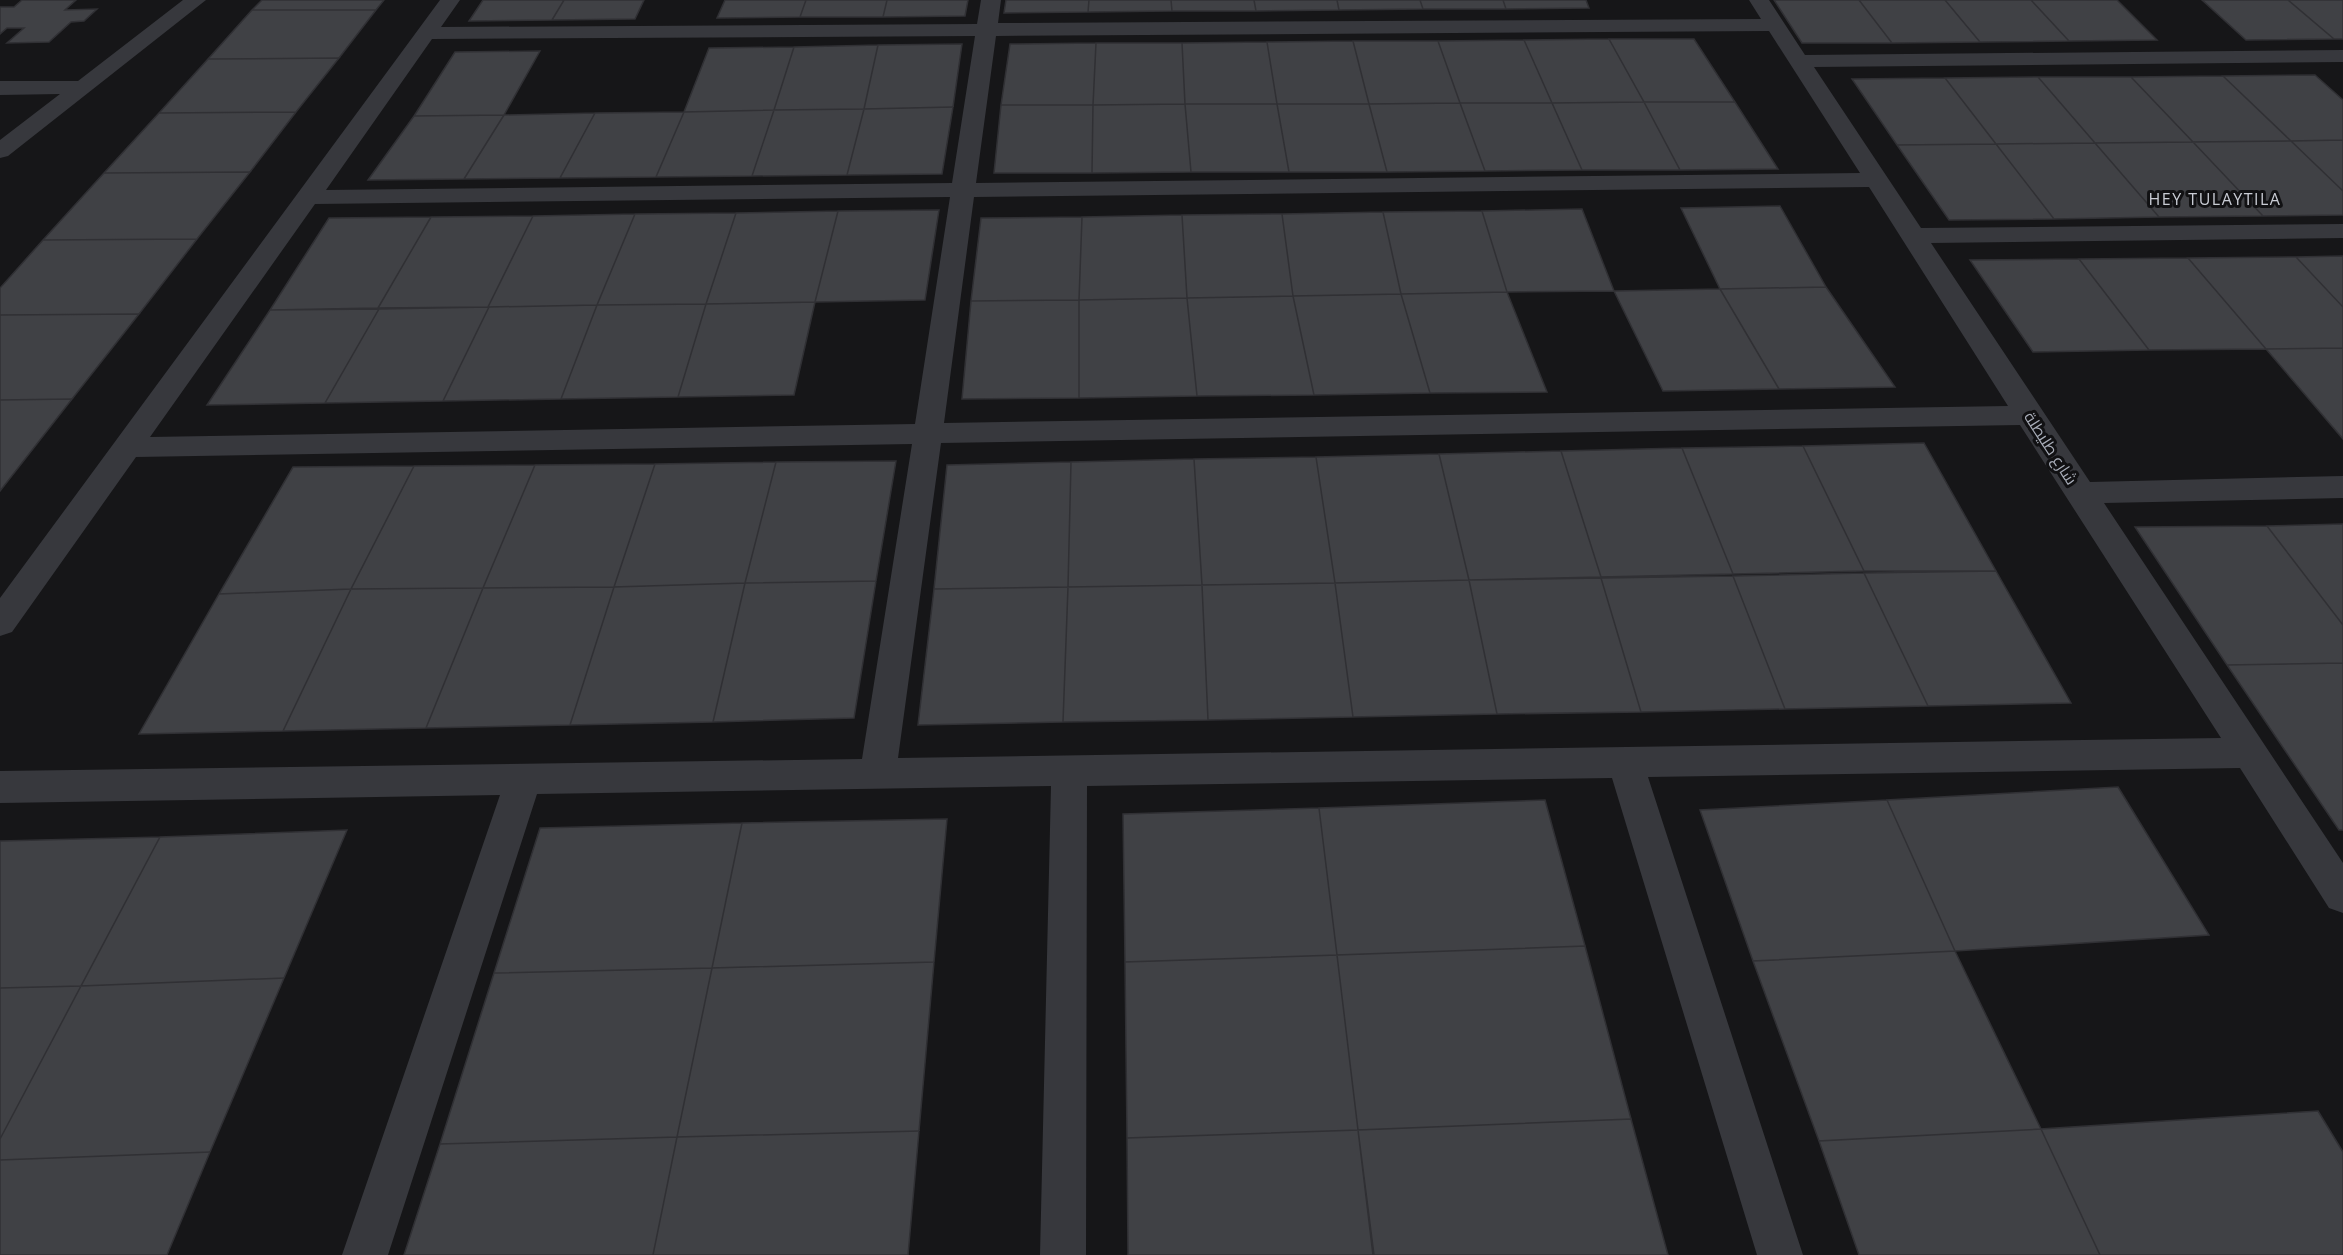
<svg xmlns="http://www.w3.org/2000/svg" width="2343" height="1255" font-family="'Open Sans',Cairo,sans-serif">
	<rect width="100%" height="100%" fill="#161618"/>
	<path fill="#404145" stroke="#303034" stroke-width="1.5" d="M22 0H76L65 10 97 9 84 21 71 22 49 42 7 43 24 28H7L0 34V7H14Z
		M262 0H384L376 10H252Z
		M483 0H564L552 20 469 21Z
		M564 0H644L635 19 552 20Z
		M725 0H806L800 17 717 18Z
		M806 0H887L883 17H800Z
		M887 0H968L965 16 883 17Z
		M1006 0H1089L1088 12 1004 13Z
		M1089 0H1171L1172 11 1088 12Z
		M1171 0H1254L1256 11H1172Z
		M1254 0H1337L1339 10 1256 11Z
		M1337 0H1420L1423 9 1339 10Z
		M1420 0H1503L1506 9H1423Z
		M1503 0H1586L1589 8 1506 9Z
		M1774 0H1859L1892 43H1802Z
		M1859 0H1945L1980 42 1892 43Z
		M1945 0H2031L2069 41 1980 42Z
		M2031 0H2117L2157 40 2069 41Z
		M2202 0H2288L2334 39 2246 40Z
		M2288 0H2343V39H2334Z
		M252 10H376L339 58 208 59Z
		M1609 39 1644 102 1552 103 1524 40Z
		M1609 39H1694L1735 102H1644Z
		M1524 40 1552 103H1460L1438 41Z
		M1353 41 1369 104H1277L1267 42Z
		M1353 41H1438L1460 103 1369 104Z
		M1267 42 1277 104H1185L1182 43Z
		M1096 43 1093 105H1001L1010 44Z
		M1096 43H1182L1185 104 1093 105Z
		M962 44 953 107 864 109 878 45Z
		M878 45 864 109 774 110 794 47Z
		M794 47 774 110 684 112 709 48Z
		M540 51 504 115 414 116 455 52Z
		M339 58 296 112 159 113 208 59Z
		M2315 75 2343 100V140L2291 141 2223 76Z
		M2223 76 2291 141 2193 142 2131 77Z
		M2038 77 2095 143 1996 144 1945 78Z
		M2038 77H2131L2193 142 2095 143Z
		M1945 78 1996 144 1897 145 1852 79Z
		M1644 102 1680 170H1582L1552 103Z
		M1644 102H1735L1778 169 1680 170Z
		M1460 103 1485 171 1387 172 1369 104Z
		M1460 103H1552L1582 170 1485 171Z
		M1185 104 1191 172 1092 173 1093 105Z
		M1185 104H1277L1289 172H1191Z
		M1277 104H1369L1387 172H1289Z
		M1001 105H1093L1092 173H994Z
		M953 107 942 174 847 175 864 109Z
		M864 109 847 175 752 176 774 110Z
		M774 110 752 176 656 177 684 112Z
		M296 112 250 172 104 173 159 113Z
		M684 112 656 177 560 178 595 113Z
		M595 113 560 178 464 179 504 115Z
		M504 115 464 179 368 180 414 116Z
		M2343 140V191L2291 141Z
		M2291 141 2343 191V215L2263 216 2193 142Z
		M2193 142 2263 216 2159 217 2095 143Z
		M2095 143 2159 217 2054 219 1996 144Z
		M1996 144 2054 219 1949 220 1897 145Z
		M250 172 197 239 43 240 104 173Z
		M1780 206 1826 287 1720 289 1681 208Z
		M1582 209 1614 291 1507 292 1482 211Z
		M939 210 925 300 815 302 838 211Z
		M838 211 815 302 706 304 736 213Z
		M1482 211 1507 292 1401 294 1383 212Z
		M1383 212 1401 294 1293 296 1282 214Z
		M736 213 706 304 597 305 635 214Z
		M635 214 597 305 488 307 533 216Z
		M1282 214 1293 296 1187 298 1182 215Z
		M1182 215 1187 298 1079 300 1082 217Z
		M533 216 488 307 378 308 431 217Z
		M431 217 378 308 270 310 329 218Z
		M1082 217 1079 300 971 301 981 218Z
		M197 239 139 314 0 315V288L43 240Z
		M2343 256V307L2296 257Z
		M2296 257 2343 307V348L2266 349 2188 258Z
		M2188 258 2266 349 2149 350 2079 259Z
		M2079 259 2149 350 2033 352 1970 260Z
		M1826 287 1895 387 1779 389 1720 289Z
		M1720 289 1779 389 1663 391 1614 291Z
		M1507 292 1547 392 1430 393 1401 294Z
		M1401 294 1430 393 1314 395 1293 296Z
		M1293 296 1314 395 1197 396 1187 298Z
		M1187 298 1197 396 1079 398V300Z
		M1079 300V398L962 399 971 301Z
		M815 302 794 395 678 397 706 304Z
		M706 304 678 397 561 399 597 305Z
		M597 305 561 399 443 401 489 307Z
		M489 307 443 401 325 403 379 309Z
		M379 309 325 403 207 405 270 310Z
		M139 314 72 399 0 400V315Z
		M2343 348V439L2266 349Z
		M72 399 0 491V400Z
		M1924 443 1996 571H1864L1803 446Z
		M1803 446 1864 571 1733 574 1682 448Z
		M1682 448 1733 574 1601 577 1561 451Z
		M1561 451 1601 577 1469 580 1439 454Z
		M1439 454 1469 580 1335 583 1316 457Z
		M1316 457 1335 583 1202 585 1194 459Z
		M1194 459 1202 585 1068 587 1071 462Z
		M896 461 876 581 745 583 776 462Z
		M776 462 745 583 614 587 655 464Z
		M1071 462 1068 587 934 589 947 465Z
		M655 464 614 587 483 588 535 465Z
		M535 465 483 588 351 589 414 466Z
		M414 466 351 589 219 594 293 467Z
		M2343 524V625L2267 526Z
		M2267 526 2343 625V663L2227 665 2135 527Z
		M1996 571 2071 703 1928 706 1864 573Z
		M1864 573 1928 706 1785 709 1733 576Z
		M1733 576 1785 709 1641 712 1601 578Z
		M1601 578 1641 712 1497 714 1469 580Z
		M1469 580 1497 714 1353 717 1335 583Z
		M876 581 854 718 713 722 745 583Z
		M745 583 713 722 570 725 614 587Z
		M1335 583 1353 717 1208 720 1202 585Z
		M1202 585 1208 720 1063 722 1068 587Z
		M614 587 570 725 426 728 483 588Z
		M1068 587 1063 722 918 725 934 589Z
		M483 588 426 728 283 731 351 589Z
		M351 589 283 731 139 734 219 594Z
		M2343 663V830H2339L2227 665Z
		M2118 787 2209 935 1955 951 1887 800Z
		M1545 800 1585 946 1337 955 1319 808Z
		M1887 800 1955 951 1753 961 1700 810Z
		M1319 808 1337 955 1125 962 1123 814Z
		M947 819 934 962 712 968 742 823Z
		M742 823 712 968 494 973 540 828Z
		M347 830 284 978 81 986 160 837Z
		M160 837 81 986 0 988V841Z
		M1585 946 1631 1119 1358 1130 1337 955Z
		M1955 951 2041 1129 1819 1141 1753 961Z
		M1337 955 1358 1130 1127 1138 1125 962Z
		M934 962 919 1131 677 1137 712 968Z
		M712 968 677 1137 440 1144 494 973Z
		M284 978 210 1152 0 1160V1139L81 986Z
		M81 986 0 1139V988Z
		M2318 1111 2343 1152V1255H2100L2041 1129Z
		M1631 1119 1668 1255H1374L1358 1130Z
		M2041 1129 2100 1255H1859L1819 1141Z
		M1358 1130 1373 1255H1128L1127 1138Z
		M919 1131 908 1255H653L677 1137Z
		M677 1137 653 1255H404L440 1144Z
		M210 1152 167 1255H0V1160Z"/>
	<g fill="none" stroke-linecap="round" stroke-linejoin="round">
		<path fill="#37383d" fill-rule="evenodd" d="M183 0H206L8 156 0 158V140L60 94 0 95V81H78Z
			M440 0H460L441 27 977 24 981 0H1001L998 23 1761 19 1749 0H1769L1805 55 2343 50V62L1814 67 1921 228 2343 224V238L1931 243 2090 482 2343 476V498L2104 503 2343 863V913L2329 908 2240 768 1648 777 1803 1255H1757L1612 778 1087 786 1086 1255H1040L1051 786 537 794 388 1255H342L500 795 0 803V771L862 759 912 444 136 457 12 632 0 636V598ZM1769 31 1860 173 976 183 996 36ZM975 36 952 183 326 190 432 39ZM1869 187 2008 406 944 423 974 197ZM950 197 915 424 150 437 315 204ZM2020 425 2221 738 898 758 941 443Z"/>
	</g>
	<g text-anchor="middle" stroke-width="6" stroke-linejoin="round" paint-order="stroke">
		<g font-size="16" letter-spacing="1.5" fill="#c9ccd4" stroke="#111113">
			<text x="2215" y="205">HEY TULAYTILA</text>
		</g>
		<g font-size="16" fill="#a8adb8" stroke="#111113">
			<text transform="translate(2051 448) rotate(57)" y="6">شارع طليطلة</text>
		</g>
	</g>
</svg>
